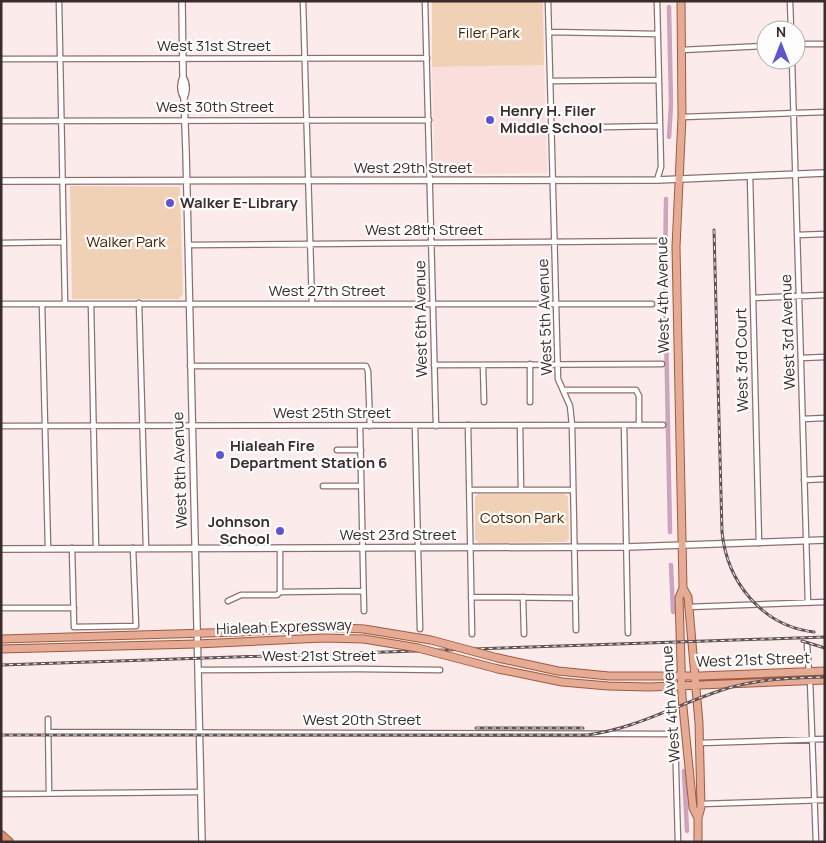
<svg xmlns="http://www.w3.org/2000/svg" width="826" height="843" font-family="Manrope,sans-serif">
	<rect width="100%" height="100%" fill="#fbeceb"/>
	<path fill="#f9dedc" d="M544 65 547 173 435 174 432 67Z"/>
	<path fill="#f1d1b6" d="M432 1H543L544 65 432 67Z
		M70 186 180 187 183 294 179 299H72Z
		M478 494H565L568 497 569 539 566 542 479 543 475 540V497Z"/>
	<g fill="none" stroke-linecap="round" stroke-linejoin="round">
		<path stroke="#cca4bc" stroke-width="4.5" d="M669 7 671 105 669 137
			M666 199 665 278 670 532
			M671 565 673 612
			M684 771 687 831"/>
		<defs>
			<path id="minor" d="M59 1 65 304
				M303 1 312 304
				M425 1 436 426
				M548 1 558 379 570 406 572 425 576 630
				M790 1 791 30
				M549 32 658 34
				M796 44H825
				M682 50 766 46
				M1 59 427 58
				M792 60 808 603
				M550 81 659 80
				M682 117 825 112
				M1 121 429 120
				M551 128 660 126
				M750 176 759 543
				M657 180 661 167 657 1
				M797 235 825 234
				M1 243 64 242
				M188 245 660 241
				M753 298 825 295
				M139 303 146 548
				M1 304H652
				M42 304 48 548
				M91 304 96 548
				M801 358 825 357
				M530 364V402
				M434 365 662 364
				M483 365 484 402
				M190 366H366L368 371 370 426
				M563 390H636L639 396V425
				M803 419 825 418
				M468 425 472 634
				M520 425 521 490
				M624 425 628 633
				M1 426 663 425
				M360 426 364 611
				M415 426 420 629
				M337 450H361
				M804 480 825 479
				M323 486H361
				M470 490H573
				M72 548 74 627 136 626 133 548
				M280 548V592
				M471 597 576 598
				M523 597 524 634
				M228 601 241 595H277L280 592 363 591
				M688 607 825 602
				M1 608H74
				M807 645 809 672
				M198 670 358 669 440 670
				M810 680 816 842
				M48 719 49 793
				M48 732 675 734 678 842
				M700 743 825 739
				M1 794 201 792
				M701 804 825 800"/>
			<path id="tertiary" d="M182 1 183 77C180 84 180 91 184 98L186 151 202 842
				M183 77C187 84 187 91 184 98
				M1 181 657 180 825 173
				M1 549 627 547 825 540"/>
			<path id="primary" d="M681 1 682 117 676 247 683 588 679 598 682 697 693 808 698 818
				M683 588 688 597 699 723 701 807 698 818V842
				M1 639 241 632 320 627 364 629
				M1 649 197 644 323 638 364 639
				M498 658 558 671 609 676H700L825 671
				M498 669 562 682 608 686 649 687 825 680"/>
			<path id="trunk" d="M1 835 9 842"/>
		</defs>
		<use href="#minor" stroke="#8f6f6e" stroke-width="7"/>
		<use href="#tertiary" stroke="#8f6f6e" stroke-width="8"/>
		<use href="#primary" stroke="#9f5a41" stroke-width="9"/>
		<use href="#trunk" stroke="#9f5a41" stroke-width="10"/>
		<use href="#minor" stroke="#fff" stroke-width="4.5"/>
		<use href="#tertiary" stroke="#fff" stroke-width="5.5"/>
		<use href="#primary" stroke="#e6ab94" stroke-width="7"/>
		<use href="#trunk" stroke="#de8f70" stroke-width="8"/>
		<defs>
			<path id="rail" d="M714 230 722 532C727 582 762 626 814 632
				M802 641 825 648
				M1 665 825 637
				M476 728H583
				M1 735H587C635 729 676 705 722 690 755 679 790 678 825 677"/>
		</defs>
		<use href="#rail" stroke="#615353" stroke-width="3"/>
		<use href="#rail" stroke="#fdfdfd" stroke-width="1" stroke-dasharray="4" stroke-linecap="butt"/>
		<defs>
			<path id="primary-bridge" d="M364 629 431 640 498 658
				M364 639 418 648 498 669"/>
		</defs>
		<use href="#primary-bridge" stroke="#9f5a41" stroke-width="9" stroke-linecap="butt"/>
		<use href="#primary-bridge" stroke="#e6ab94" stroke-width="7"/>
	</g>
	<g fill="#6155ce" stroke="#fdfdfd" stroke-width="2">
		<circle cx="490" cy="120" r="5"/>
		<circle cx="170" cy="203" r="5"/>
		<circle cx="220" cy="455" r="5"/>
		<circle cx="280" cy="531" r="5"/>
	</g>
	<g text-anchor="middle" stroke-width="4.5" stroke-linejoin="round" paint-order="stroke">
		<g font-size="15" fill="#462400" stroke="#fdfdfd">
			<text x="489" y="38">Filer Park</text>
			<text x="126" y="247">Walker Park</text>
			<text x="522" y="523">Cotson Park</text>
		</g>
		<g font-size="15" fill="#3a2c2c" stroke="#fdfdfd">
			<text x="214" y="51">West 31st Street</text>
			<text x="215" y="112">West 30th Street</text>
			<text x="413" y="173">West 29th Street</text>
			<text x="424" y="235">West 28th Street</text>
			<text x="327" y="296">West 27th Street</text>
			<text transform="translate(663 295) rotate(-91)" y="5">West 4th Avenue</text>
			<text transform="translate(545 317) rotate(-92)" y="5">West 5th Avenue</text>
			<text transform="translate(421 319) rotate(-91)" y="5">West 6th Avenue</text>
			<text transform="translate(788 332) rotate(-92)" y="5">West 3rd Avenue</text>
			<text transform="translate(742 360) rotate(-91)" y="5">West 3rd Court</text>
			<text x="332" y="418">West 25th Street</text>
			<text transform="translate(180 470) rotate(-92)" y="5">West 8th Avenue</text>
			<text x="398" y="540">West 23rd Street</text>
			<text transform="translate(284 627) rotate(-2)" y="5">Hialeah Expressway</text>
			<text x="319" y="661">West 21st Street</text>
			<text transform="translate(753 660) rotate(-2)" y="5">West 21st Street</text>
			<text transform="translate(671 704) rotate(-94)" y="5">West 4th Avenue</text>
			<text x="362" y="725">West 20th Street</text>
		</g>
		<g font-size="15" font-weight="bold" fill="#3a2c2c" stroke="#fdfdfd" text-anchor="start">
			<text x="500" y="116">Henry H. Filer<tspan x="500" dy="17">Middle School</tspan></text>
			<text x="180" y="208">Walker E-Library</text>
			<text x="230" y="451">Hialeah Fire<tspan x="230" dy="17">Department Station 6</tspan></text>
			<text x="270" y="527" text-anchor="end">Johnson<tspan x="270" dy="17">School</tspan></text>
		</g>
	</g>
	<rect width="826" height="843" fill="none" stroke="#3a2c2c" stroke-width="5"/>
	<g transform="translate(781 45)"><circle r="24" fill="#fdfdfd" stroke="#afa9a9"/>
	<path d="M0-4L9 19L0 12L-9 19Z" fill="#6155ce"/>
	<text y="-8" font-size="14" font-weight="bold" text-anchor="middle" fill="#3a2c2c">N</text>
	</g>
</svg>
